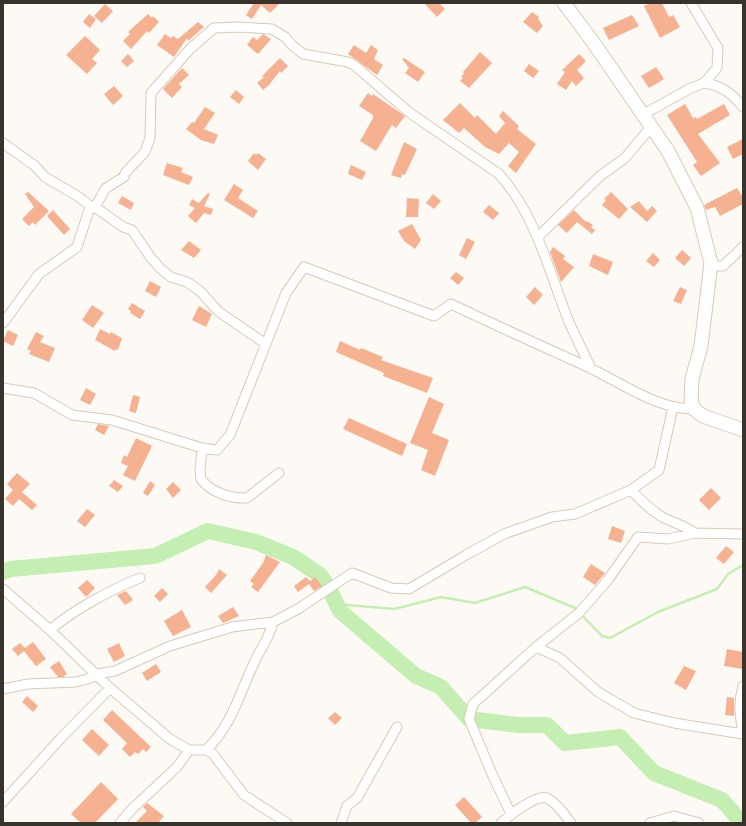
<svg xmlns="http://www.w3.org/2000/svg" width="746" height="826" font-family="Mulish,sans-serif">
	<rect width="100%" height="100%" fill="#fdfaf6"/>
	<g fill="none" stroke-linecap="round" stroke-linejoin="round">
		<path stroke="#c5eeb2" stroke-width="2.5" d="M336 604 394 609 441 597 475 603 525 587 575 608 602 636 610 638 658 612 717 589 728 574 743 565"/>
		<path stroke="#c5eeb2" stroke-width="16" d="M3 572 11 569 155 556 208 531 256 542 293 557 320 575 329 588 340 611 416 676 441 687 469 719 518 725H547L565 743 620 737 654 773 722 800 742 823"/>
	</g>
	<path fill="#f5b190" d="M254 3H280L270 13 261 5 252 19 246 15Z
		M424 3H439L445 9 437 17Z
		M650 3H662L669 17 673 15 680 27 660 38 644 6Z
		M105 4 113 11 102 23 94 16Z
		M532 12 539 17 538 19 543 26 537 33 523 22Z
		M89 14 96 19 90 28 83 22Z
		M148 14 152 18 153 16 159 22 149 33 147 31 131 49 123 41 130 34 128 32Z
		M632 15 639 26 609 40 603 28Z
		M198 22 204 27 188 41 187 38 174 57 157 45 165 34 171 38 173 36 178 39Z
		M263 34 271 39 258 54 247 45 253 37 257 40Z
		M85 36 100 50 92 59 97 63 87 74 66 55Z
		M354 45 366 53 371 45 378 50 374 59 383 65 377 75 348 54Z
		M480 52 492 63 469 88 460 81 463 78 461 77 464 73 463 72Z
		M128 54 134 61 127 67 121 61Z
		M579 54 586 61 577 70 584 78 576 86 572 81 566 90 557 84 565 72 562 70Z
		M280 58 288 66 281 73 280 71 269 85 263 90 257 83 264 77 262 76Z
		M404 58 425 72 418 82 405 73 409 68 410 69 402 59Z
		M529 64 539 71 533 78 524 71Z
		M656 67 664 79 649 88 641 76Z
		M182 68 189 75 179 84 182 87 172 98 163 89Z
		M114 86 123 96 113 105 104 94Z
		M236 90 244 97 239 104 230 97Z
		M368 93 372 96 373 94 405 116 396 128 392 125 376 151 360 141 373 118V115L359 106Z
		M460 103 475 118 477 115 496 134 505 123 499 116 503 111 519 126 517 129 536 144 516 173 508 166 519 152 509 143 499 154 485 147 464 128 459 133 443 120Z
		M685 104 693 118 696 117 697 119 724 104 730 115 698 134 720 163 701 176 693 165 697 162 667 115Z
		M205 107 215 113 204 129 218 135 214 144 201 140 186 129 192 122 194 123Z
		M743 139V154L733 159 727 147Z
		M404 142 417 149 405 175 402 174 401 178 391 175Z
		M254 153 256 155 258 153 266 159 258 170 248 161Z
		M167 163 183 168 181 172 193 177 189 185 163 175Z
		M351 165 366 172 362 180 348 174Z
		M234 184 243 190 238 198 258 211 253 218 224 200Z
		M737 188 743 197V204L720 216 715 207 706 210 704 205Z
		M28 192 49 211 35 225 33 222 29 226 22 219 34 207 25 194Z
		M611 192 628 209 619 219 602 205 606 200 604 199Z
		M208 193 210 194 204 206 213 209 211 215 204 213 196 223 188 216 195 208 189 205 192 199 199 203Z
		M433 194 441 201 434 209 426 203Z
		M122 196 134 203 131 210 118 203Z
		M407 198 419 199 418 217H406Z
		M639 201 647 211 652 206 657 211 647 222 630 207Z
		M489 205 499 213 493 220 483 212Z
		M53 210 70 229 64 235 47 216Z
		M574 210 586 222 587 221 593 225 591 227 595 230 592 234 577 222 567 233 558 225Z
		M412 224 421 240 415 249 404 241 398 231Z
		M467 238 475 242 466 259 459 255Z
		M189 241 201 250 194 258 181 250Z
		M553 247 565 256 563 259 574 267 561 282 550 252Z
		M682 250 691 258 684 266 675 258Z
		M653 253 660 260 654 267 646 261Z
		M593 254 613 262 608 275 589 266Z
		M456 272 464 278 458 285 450 278Z
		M150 281 161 287 156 297 145 291Z
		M535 287 543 295 534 305 526 297Z
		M680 287 687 290 681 304 673 301Z
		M132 303 145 311 140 319 130 313 131 311 128 309Z
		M92 305 104 313 93 328 82 320Z
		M199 306 212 314 206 327 192 320Z
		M100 329 110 334 111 332 122 338 118 350 116 349 115 351 95 340Z
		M8 330 18 335 13 346 3 341Z
		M36 332 44 336 40 342 55 348 49 362 29 354 31 351 27 349Z
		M340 341 360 350 361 348 383 357 381 360 433 378 427 393 383 376 384 373 336 352Z
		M86 388 96 394 90 405 80 400Z
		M133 395 140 397 136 413 129 411Z
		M429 397 444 404 432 433 449 440 435 476 421 470 428 450 410 443Z
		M349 418 407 444 402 456 343 429Z
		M98 424 109 426 104 435 95 430Z
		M136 438 152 446 135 481 123 475 128 466 121 463 124 455 127 457Z
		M17 473 30 484 22 492 37 505 32 510 19 499 13 506 5 499 13 490 7 484Z
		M114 480 123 486 118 492 109 486Z
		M150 481 155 485 148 496 143 493Z
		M173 482 181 490 173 498 166 489Z
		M711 488 721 498 709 510 699 500Z
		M87 509 95 515 85 527 77 521Z
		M612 526 625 531 621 543 608 539Z
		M726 546 734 552 724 564 716 558Z
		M266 555 280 562 258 592 251 587 254 584 250 581 263 563Z
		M591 564 605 573 595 585 583 577Z
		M219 569 227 575 211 593 205 587 216 575Z
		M306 577 310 581 315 577 322 586 314 591 309 584 298 592 294 586Z
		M87 580 95 588 86 597 78 588Z
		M162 588 168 594 160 602 154 596Z
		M126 591 133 600 125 605 117 595Z
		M233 607 239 616 223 623 218 616Z
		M182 610 191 627 173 636 164 621Z
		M33 642 46 659 36 666 24 651 18 656 12 649 20 643 25 648Z
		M119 643 125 656 114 662 107 649Z
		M727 649 743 652V669L724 666Z
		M59 661 67 674 63 677H58L50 667Z
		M156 664 161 672 147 681 142 673Z
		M684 666 696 671 686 690 674 683Z
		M27 696 38 706 33 712 22 702Z
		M727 697 734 698V716L725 715Z
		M112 710 151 747 146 752 143 749 138 754 135 752 130 757 122 749 127 743 103 720Z
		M335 712 342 718 335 725 328 718Z
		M92 729 109 745 99 756 82 740Z
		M101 782 118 799 95 823H81L71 814Z
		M464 797 482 817 475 823H471L455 805Z
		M147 803 164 816 158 823H135L147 811 143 807Z"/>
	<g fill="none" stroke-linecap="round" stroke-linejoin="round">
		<defs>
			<path id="street" d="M691 3 718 48 717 68 704 83C722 85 732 94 743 107
				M644 114 689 89 704 83
				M3 143 35 166 45 177 79 197 93 208
				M95 207 106 188 124 177 125 173 145 152 150 138 151 93 190 49 214 28 238 27 272 29 285 37 292 45 303 54 348 62 354 65 410 113 499 174C536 215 549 272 569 322 576 338 584 353 591 369
				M538 237 600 176 625 158 651 127
				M711 266H723L743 247
				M3 323 39 274 77 247 89 210 95 207 123 227 132 230 151 258 161 269 171 277 187 282 200 291 219 312 266 344
				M3 388 34 393 72 415 112 420 202 448 217 450 230 435 286 293 304 267 434 316 451 304C497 326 544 347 590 368 623 384 657 409 694 409
				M202 448 200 470 201 479C210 492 231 499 247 498L279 473
				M631 490C641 500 652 512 664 518 675 523 685 526 695 533
				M3 589 50 630 110 688 170 739 189 750H206L213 754 244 795 287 823
				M50 630C73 610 112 589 140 578
				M536 647 560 658 598 692 634 713 674 723 743 734
				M743 686C738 703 740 716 743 734
				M3 689 28 684 76 682 88 679 97 674 115 671 170 646 232 627 273 622 298 609 352 573 391 588 409 589 466 555 504 534 552 517 575 514 631 490 659 470 673 407
				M206 750C232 726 240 692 255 661 262 646 269 639 273 622
				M3 802 61 738 110 688
				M511 814 492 774 469 719 473 704 536 647 579 613 607 581 638 537 668 539 695 533 743 534
				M120 823 132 809 177 767 189 750
				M341 823 347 806 357 798 397 727
				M501 823C509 816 536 794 547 798 557 803 564 814 571 823
				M650 823 674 816 699 823"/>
			<path id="secondary" d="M564 3 593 42 668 151 697 208 711 263 701 346 692 379 691 401 694 409 703 416 743 430"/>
		</defs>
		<use href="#street" stroke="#d8cab5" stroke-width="11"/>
		<use href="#secondary" stroke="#d8cab5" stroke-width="15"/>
		<use href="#street" stroke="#fff" stroke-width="9"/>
		<use href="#secondary" stroke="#fff" stroke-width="13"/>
	</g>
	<rect width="746" height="826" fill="none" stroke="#39342b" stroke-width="8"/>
</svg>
